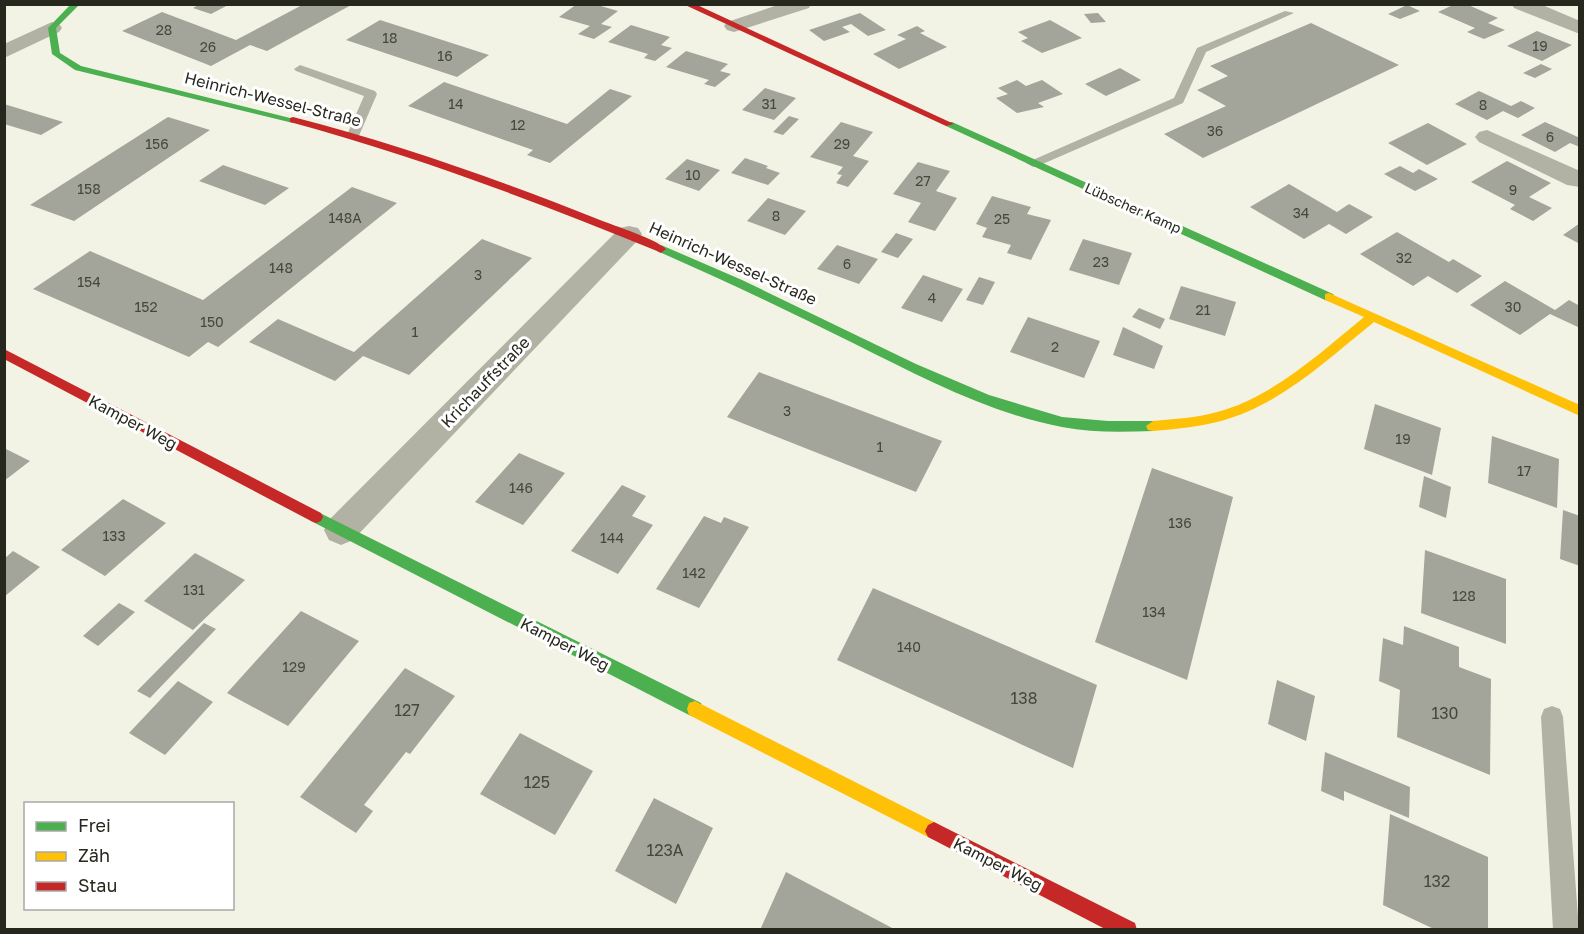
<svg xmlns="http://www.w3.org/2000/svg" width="1584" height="934" font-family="'Golos Text',sans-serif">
	<rect width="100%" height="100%" fill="#f2f3e5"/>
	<path fill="#a4a59a" d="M200 4H230L211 14 193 8Z
		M304 4H353L267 51 250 45 211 66 122 31 162 12 236 40Z
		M577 4H594L618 11 601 24 612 27 594 39 578 34 590 26 559 17Z
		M1455 4H1466L1498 18 1488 23 1505 30 1484 39 1467 32 1475 28 1438 12Z
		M1407 5 1420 11 1400 19 1388 14Z
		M860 13 886 30 868 36 851 24 842 27 850 32 824 41 809 30Z
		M1098 13 1106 22 1091 23 1084 14Z
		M380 20 433 37 489 55 457 77 346 40Z
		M1050 20 1082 38 1042 53 1021 41 1028 38 1018 32Z
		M1311 23 1399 65 1203 158 1164 134 1226 106 1197 90 1228 76 1210 66Z
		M631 25 670 37 661 45 672 48 655 61 644 58 648 54 608 42Z
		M917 26 925 31 920 33 947 47 899 69 873 54 906 39 897 35Z
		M1537 31 1572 45 1542 61 1507 46Z
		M686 51 728 64 720 71 731 74 715 87 704 84 709 80 666 67Z
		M1541 64 1552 69 1535 78 1523 73Z
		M1120 68 1141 80 1106 96 1085 84Z
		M1017 80 1026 86 1042 80 1063 94 1038 103 1044 107 1017 113 996 98 1008 94 998 88Z
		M444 82 567 124 610 89 632 96 550 163 527 155 533 150 408 106Z
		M765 88 796 98 774 120 742 110Z
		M1479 91 1511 106 1521 101 1535 108 1518 118 1503 111 1487 120 1455 104Z
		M4 104 63 122 41 135 4 124Z
		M789 116 799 119 783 135 773 132Z
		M168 117 210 130 74 221 30 205Z
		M841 122 873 132 853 156 869 161 848 187 836 183 842 175 837 174 843 167 810 157Z
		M1545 122 1580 138V147L1570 143 1555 152 1521 135Z
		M1428 123 1467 144 1427 165 1388 143Z
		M745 158 768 166 766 168 780 173 768 185 731 173Z
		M687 159 720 170 699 191 665 179Z
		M1507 161 1551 183 1529 197 1552 208 1533 221 1510 209 1515 205 1471 182Z
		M918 162 950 171 936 191 957 198 935 231 908 222 921 203 893 194Z
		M223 165 289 188 265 205 199 181Z
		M1400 166 1413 173 1419 169 1438 179 1415 191 1384 174Z
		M1289 184 1337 212 1349 204 1373 217 1346 234 1329 224 1304 239 1250 207Z
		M352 187 397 203 218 347 208 342 189 357 33 289 90 251 203 300Z
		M992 196 1031 207 1027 214 1051 220 1031 260 1007 253 1011 245 982 237 987 228 976 224Z
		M768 198 806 211 785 235 747 221Z
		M1580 223V244L1563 235Z
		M1397 232 1449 262 1453 259 1482 276 1457 293 1428 276 1413 286 1360 254Z
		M896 233 913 239 898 258 881 252Z
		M482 239 532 258 409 375 363 356 335 381 249 342 278 319 354 352Z
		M1083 239 1132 253 1119 285 1069 270Z
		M837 245 878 259 859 284 817 269Z
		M923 275 963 289 942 322 901 308Z
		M979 277 995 282 983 305 966 300Z
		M1505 281 1555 310 1569 300 1580 306V328L1550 314 1520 335 1470 305Z
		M1181 286 1236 302 1225 336 1169 319Z
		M1139 308 1165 319 1160 329 1132 317Z
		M1028 317 1100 341 1084 378 1010 352Z
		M1123 327 1163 346 1154 369 1113 355Z
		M759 372 942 441 916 492 727 417Z
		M1375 404 1441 428 1432 475 1364 449Z
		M1492 436 1559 459 1557 508 1488 483Z
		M4 448 30 461 4 481Z
		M519 453 565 473 523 525 475 502Z
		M1152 468 1233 497 1187 680 1095 642Z
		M1424 476 1451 487 1446 518 1419 507Z
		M622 485 646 496 632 516 653 525 618 574 571 551Z
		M123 499 166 523 105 576 61 550Z
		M1563 510 1580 516V566L1560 559Z
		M704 516 721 523 724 517 749 527 699 608 656 589Z
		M1425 550 1506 579V644L1421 613Z
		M13 551 40 567 4 597V559Z
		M195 553 245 580 193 630 144 601Z
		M873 588 1097 685 1073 768 837 660Z
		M119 603 135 612 98 646 83 636Z
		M301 611 359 641 288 726 227 693Z
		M204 623 216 629 150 698 137 691Z
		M1404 626 1459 647V667L1491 679 1490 775 1397 737 1400 690 1379 681 1383 638 1403 645Z
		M405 668 455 696 410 754 406 752 364 805 373 811 356 833 300 797Z
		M1277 680 1315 696 1306 741 1268 724Z
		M178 681 213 702 165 755 129 733Z
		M520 733 593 771 555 835 480 794Z
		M1325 752 1410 787 1409 818 1344 791V801L1321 791Z
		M654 798 713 828 676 904 615 871Z
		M1390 814 1488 857V930H1436L1383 905Z
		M786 872 896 930H760Z"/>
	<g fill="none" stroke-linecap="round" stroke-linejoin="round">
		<path fill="#b1b2a4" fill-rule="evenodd" d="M1285 11 1294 13 1206 52 1183 103 1038 166 1033 167 1026 163 1174 98 1197 48Z
			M300 65 375 91 377 94 358 138H348L347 135 364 96 296 71 294 69Z
			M1552 706 1560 709 1563 717 1579 930H1553L1541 717 1544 709Z"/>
		<path fill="#b1b2a4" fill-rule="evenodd" d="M781 4H811L809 8 734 32 727 30 724 26 727 22Z
			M1512 4H1540L1580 21V34L1514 8Z
			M52 22 59 24 62 28 59 32 4 58V44Z
			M1487 130 1580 171V187L1567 185 1479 142 1475 137 1479 132Z
			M629 226 638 228 642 234 638 240 353 540 341 545 329 540 324 530 329 520 620 228Z"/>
		<path fill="#4caf50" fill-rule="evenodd" d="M71 4H80L56 28 60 53 81 66 298 120 293 123 75 70 52 54 48 28Z
			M946 122H952L1333 294 1335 297 1329 301 1325 300 946 126Z
			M661 245 742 280 916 364 989 395 1062 417 1108 421H1153L1160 426 1153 431C1123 432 1092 433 1062 427 989 413 921 377 855 344 790 312 724 280 657 251L656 249Z
			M316 511 701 703 703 709 701 715 695 717 689 715 311 521 309 517 311 513Z"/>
		<path fill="#ffc107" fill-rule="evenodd" d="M1329 293 1580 405V416L1374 322C1327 360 1280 405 1221 421 1199 427 1176 429 1153 431L1148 430 1146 426 1153 421C1174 419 1196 418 1217 412 1273 397 1320 353 1364 317L1325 300V294Z
			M695 701 940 825 943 831 940 837 934 840 928 837 689 715 687 709 689 703Z"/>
		<path fill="#c62828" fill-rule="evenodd" d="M683 4H695L954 124 946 126Z
			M293 117C398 144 500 180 600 220 615 226 656 239 666 249L661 253 657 251C537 202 416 156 290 122V118Z
			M4 349 321 513 323 517 321 521 316 523 311 521 4 359Z
			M934 822 1135 923 1137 930H1107L928 837 925 831 928 825Z"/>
	</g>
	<g text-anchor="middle" stroke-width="6" stroke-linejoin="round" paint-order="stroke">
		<g font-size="14" fill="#46463c">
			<text x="164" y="35">28</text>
			<text x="390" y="43">18</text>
			<text x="1540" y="51">19</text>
			<text x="208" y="52">26</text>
			<text x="445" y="61">16</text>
			<text x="456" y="109">14</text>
			<text x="769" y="109">31</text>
			<text x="1483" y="110">8</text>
			<text x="518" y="130">12</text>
			<text x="1215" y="136">36</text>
			<text x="1550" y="142">6</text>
			<text x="157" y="149">156</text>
			<text x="842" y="149">29</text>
			<text x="693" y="180">10</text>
			<text x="923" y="186">27</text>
			<text x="89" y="194">158</text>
			<text x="1513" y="195">9</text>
			<text x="1301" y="218">34</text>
			<text x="776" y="221">8</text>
			<text x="345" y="223">148A</text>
			<text x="1002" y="224">25</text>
			<text x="1404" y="263">32</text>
			<text x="1101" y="267">23</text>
			<text x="847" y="269">6</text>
			<text x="281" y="273">148</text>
			<text x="478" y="280">3</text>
			<text x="89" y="287">154</text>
			<text x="932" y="303">4</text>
			<text x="146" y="312">152</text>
			<text x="1513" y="312">30</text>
			<text x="1203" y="315">21</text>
			<text x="212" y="327">150</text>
			<text x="415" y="337">1</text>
			<text x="1055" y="352">2</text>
			<text x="787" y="416">3</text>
			<text x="1403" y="444">19</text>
			<text x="880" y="452">1</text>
			<text x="1524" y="476">17</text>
			<text x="521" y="493">146</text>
			<text x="1180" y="528">136</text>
			<text x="114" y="541">133</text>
			<text x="612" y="543">144</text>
			<text x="694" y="578">142</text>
			<text x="194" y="595">131</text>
			<text x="1464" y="601">128</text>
			<text x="1154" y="617">134</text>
			<text x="909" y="652">140</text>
			<text x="294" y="672">129</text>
		</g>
		<g font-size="14" fill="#26271d" stroke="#fff">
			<text transform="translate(1133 208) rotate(24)" y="5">Lübscher Kamp</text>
		</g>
		<g font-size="16" fill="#26271d" stroke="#fff">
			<text transform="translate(273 99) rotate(14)" y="6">Heinrich-Wessel-Straße</text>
			<text transform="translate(733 263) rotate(24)" y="6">Heinrich-Wessel-Straße</text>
			<text transform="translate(485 382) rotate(-46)" y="6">Krichauffstraße</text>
			<text transform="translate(133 422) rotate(28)" y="6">Kamper Weg</text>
			<text transform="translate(565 644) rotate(27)" y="6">Kamper Weg</text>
			<text transform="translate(998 864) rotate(27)" y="6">Kamper Weg</text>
		</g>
		<g font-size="16" fill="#46463c">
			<text x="1024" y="704">138</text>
			<text x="407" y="716">127</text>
			<text x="1445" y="719">130</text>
			<text x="537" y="788">125</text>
			<text x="665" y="856">123A</text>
			<text x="1437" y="887">132</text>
		</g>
	</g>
	<rect width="1584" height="934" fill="none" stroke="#26271d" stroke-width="12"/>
	<rect x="24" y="802" width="210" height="108" fill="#ffffff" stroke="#a8a9a5" stroke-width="1.5"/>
	<rect x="36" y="822" width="30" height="9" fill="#4caf50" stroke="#a8a9a5" stroke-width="1.5"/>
	<text x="78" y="832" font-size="18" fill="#26271d">Frei</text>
	<rect x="36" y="852" width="30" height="9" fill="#ffc107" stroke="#a8a9a5" stroke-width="1.5"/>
	<text x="78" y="862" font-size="18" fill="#26271d">Zäh</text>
	<rect x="36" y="882" width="30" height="9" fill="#c62828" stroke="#a8a9a5" stroke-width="1.5"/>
	<text x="78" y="892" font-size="18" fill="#26271d">Stau</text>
</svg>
